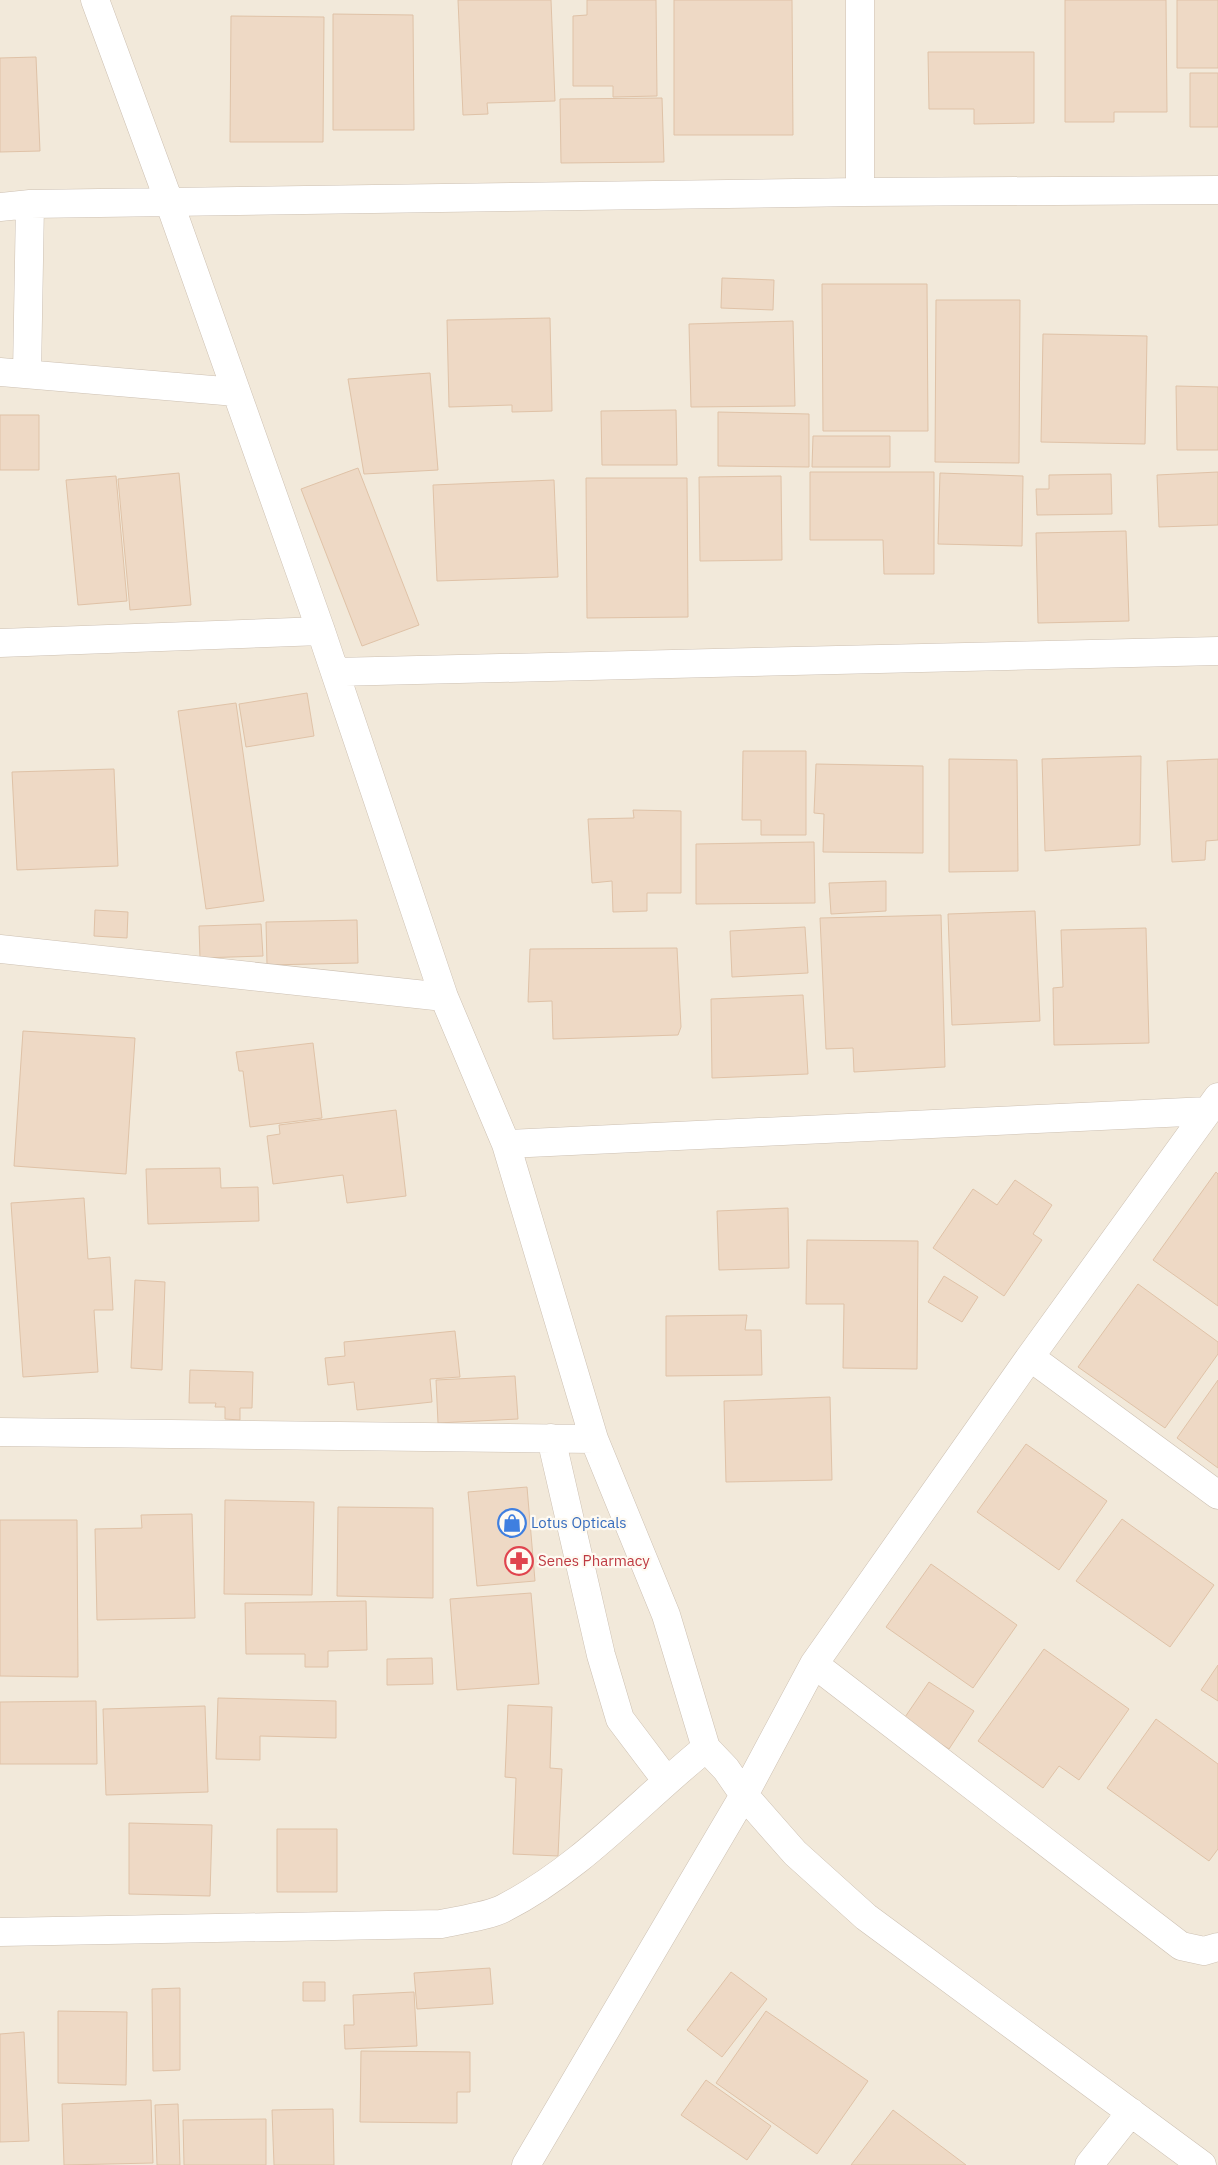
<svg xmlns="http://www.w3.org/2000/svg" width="1218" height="2165" font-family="'IBM Plex Sans',sans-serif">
	<rect width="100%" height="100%" fill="#fbf6eb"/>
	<path fill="#f2e9da" d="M0 0H1218V2165H0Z"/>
	<path fill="#eed9c5" stroke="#dfc2a7" d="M458 0H551L555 101 487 103 488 114 463 115Z
		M587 0H656L657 96 613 97V86H573V16L587 15Z
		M674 0H792L793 135H674Z
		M1065 0H1166L1167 112H1114V122H1065Z
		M1177 0H1218V68H1177Z
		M333 14 413 15 414 130H333Z
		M231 16 324 17 323 142H230Z
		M928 52H1034V123L974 124V109H929Z
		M36 57 40 151 0 152V58Z
		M1190 73H1218V127H1190Z
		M662 98 664 162 561 163 560 99Z
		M722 278 774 280 773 310 721 308Z
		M822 284H927L928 431H823Z
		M936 300H1020L1019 463 935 462Z
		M550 318 552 411 512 412V405L449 407 447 320Z
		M793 321 795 406 691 407 689 324Z
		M1043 334 1147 336 1145 444 1041 442Z
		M430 373 438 470 364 474 348 379Z
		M1176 386 1218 387V450H1177Z
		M676 410 677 465H602L601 411Z
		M718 412 809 414V467L718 466Z
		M0 415H39V470H0Z
		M813 436H890V467H812Z
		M358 468 419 625 362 646 301 489Z
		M810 472H934V574H884L883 540H810Z
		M1218 472V525L1159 527 1157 475Z
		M179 473 191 605 130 610 118 479Z
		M940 473 1023 476 1022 546 938 544Z
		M1111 474 1112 514 1037 515 1036 489H1049V475Z
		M116 476 127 601 78 605 66 480Z
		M781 476 782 560 700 561 699 477Z
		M586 478H687L688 617 587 618Z
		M554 480 558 577 437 581 433 485Z
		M1126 531 1129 621 1038 623 1036 533Z
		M307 693 314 736 246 747 239 704Z
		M236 703 264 901 206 909 178 711Z
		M743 751H806V835H761V820H742Z
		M1141 756 1140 845 1045 851 1042 759Z
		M949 759 1017 760 1018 871 949 872Z
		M1218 759V840L1206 841 1205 860 1172 862 1167 761Z
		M816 764 923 766V853L823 852 824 814 814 813Z
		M114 769 118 866 17 870 12 772Z
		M633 810 681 811V893H647V911L613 912 612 881 592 883 588 819 634 818Z
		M814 842 815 903 696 904V844Z
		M886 881V911L831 914 829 883Z
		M95 910 128 912 127 938 94 936Z
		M1035 911 1040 1021 952 1025 948 914Z
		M941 915 945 1067 854 1072 853 1048 826 1049 820 918Z
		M357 920 358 963 267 965 266 922Z
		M261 924 263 956 200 958 199 926Z
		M805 927 808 973 732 977 730 931Z
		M1146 928 1149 1043 1054 1045 1053 988 1063 987 1061 930Z
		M677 948 681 1027 678 1035 553 1039 552 1001 528 1002 530 949Z
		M803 995 808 1074 712 1078 711 999Z
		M23 1031 135 1038 126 1174 14 1166Z
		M313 1043 322 1118 250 1127 243 1071H239L236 1052Z
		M396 1110 406 1196 347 1203 343 1175 273 1184 267 1136 280 1134 279 1125Z
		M220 1168 221 1188 258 1187 259 1221 148 1224 146 1169Z
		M1216 1172 1218 1174V1306L1153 1260Z
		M1015 1180 1052 1205 1033 1234 1042 1240 1004 1296 933 1248 973 1189 997 1205Z
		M84 1198 88 1259 110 1257 113 1310H94L98 1372 23 1377 11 1203Z
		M788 1208 789 1268 719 1270 717 1211Z
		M807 1240 918 1241 917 1369 843 1368 844 1304H806Z
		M944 1276 978 1297 962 1322 928 1302Z
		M135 1280 165 1282 162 1370 131 1368Z
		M1138 1284 1218 1342V1354L1165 1428 1078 1367Z
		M747 1315 745 1330H761L762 1375 666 1376V1316Z
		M455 1331 460 1377 430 1379 432 1402 357 1410 354 1382 328 1385 325 1358 345 1356 344 1342Z
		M190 1370 253 1372 252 1408H240V1420L225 1419V1407H215L216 1403H189Z
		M515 1376 518 1419 438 1423 436 1380Z
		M1218 1380V1468L1177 1438Z
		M830 1397 832 1480 726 1482 724 1401Z
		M1026 1444 1107 1501 1059 1570 977 1512Z
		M527 1487 535 1581 477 1586 468 1492Z
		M225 1500 314 1502 312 1595 224 1594Z
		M338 1507 433 1508V1598L337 1596Z
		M192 1514 195 1618 97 1620 95 1529 142 1528 141 1515Z
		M1122 1519 1214 1585 1170 1647 1076 1581Z
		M0 1520H77L78 1677 0 1676Z
		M931 1564 1017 1625 973 1688 886 1627Z
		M531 1593 539 1684 457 1690 450 1599Z
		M366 1601 367 1650 328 1651V1667H305V1654H246L245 1603Z
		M1044 1649 1129 1709 1079 1780 1059 1766 1043 1788 978 1741Z
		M432 1658 433 1684 387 1685V1659Z
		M1218 1665V1701L1201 1690Z
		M929 1682 974 1711 949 1749 903 1720Z
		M218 1698 336 1701V1738L260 1736V1760L216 1759Z
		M96 1701 97 1764H0V1702Z
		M508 1705 552 1707 550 1768 562 1769 558 1856 513 1854 516 1778 505 1777Z
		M205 1706 208 1792 106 1795 103 1709Z
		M1156 1719 1218 1764V1849L1209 1861 1107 1788Z
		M129 1823 212 1825 210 1896 129 1894Z
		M277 1829H337V1892H277Z
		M490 1968 493 2004 417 2009 414 1973Z
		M731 1972 767 1999 722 2057 687 2030Z
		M303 1982H325V2001H303Z
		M180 1988V2070L153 2071 152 1989Z
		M414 1992 417 2046 345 2049 344 2025H354L353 1995Z
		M58 2011 127 2012 126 2085 58 2083Z
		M766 2011 868 2081 817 2154 716 2083Z
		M24 2032 29 2141 0 2142V2034Z
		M361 2051 470 2052V2092H457V2123L360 2122Z
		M706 2080 771 2126 747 2160 681 2115Z
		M151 2100 153 2163 64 2165 62 2104Z
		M178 2104 180 2165H157L155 2105Z
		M333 2109 334 2165H274L272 2110Z
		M893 2110 966 2165H851Z
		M266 2119V2165H184L183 2120Z"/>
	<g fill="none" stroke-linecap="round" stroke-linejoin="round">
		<defs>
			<path id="minor" d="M95 0 170 204 321 631 444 997 506 1144 594 1439 666 1615 706 1748 726 1769 744 1795 795 1853 866 1917 1202 2165
				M860 0V192
				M0 207 30 204 860 192 1218 190
				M0 372 236 392
				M27 374 30 204
				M0 643 321 631
				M335 672 1218 651
				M0 949 444 997
				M506 1144 1208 1111
				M1030 1357 1218 1495
				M0 1432 594 1439
				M551 1438 601 1655 620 1719 666 1780
				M814 1664 1181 1946 1204 1951 1218 1947
				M0 1932 441 1924C459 1920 489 1916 504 1908 582 1868 639 1802 706 1748
				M526 2165 744 1795 814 1664 1030 1357 1218 1097
				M1089 2165 1131 2112"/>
		</defs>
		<use href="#minor" stroke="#cdc0b2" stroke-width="29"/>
		<use href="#minor" stroke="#fff" stroke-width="28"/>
	</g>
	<defs>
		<symbol id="shop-ring" viewBox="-11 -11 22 22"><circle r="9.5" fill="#fefaf2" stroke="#3f7fe0" stroke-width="1.5"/><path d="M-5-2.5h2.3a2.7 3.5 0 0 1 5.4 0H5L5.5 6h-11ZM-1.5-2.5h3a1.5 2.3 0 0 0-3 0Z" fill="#3f7fe0"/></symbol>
		<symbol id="pharmacy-ring" viewBox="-11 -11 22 22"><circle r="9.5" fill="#fefaf2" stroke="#e0444e" stroke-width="1.5"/><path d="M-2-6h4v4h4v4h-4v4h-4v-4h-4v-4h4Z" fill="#e0444e"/></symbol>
	</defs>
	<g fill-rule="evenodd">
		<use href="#shop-ring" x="496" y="1507" width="32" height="32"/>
		<use href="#pharmacy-ring" x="503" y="1545" width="32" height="32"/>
	</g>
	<g text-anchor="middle" stroke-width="4.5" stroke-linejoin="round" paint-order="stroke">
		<g font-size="15" fill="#366cbe" stroke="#fefaf2" text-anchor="start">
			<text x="531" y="1528">Lotus Opticals</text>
		</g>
		<g font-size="15" fill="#be3a42" stroke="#fefaf2" text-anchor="start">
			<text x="538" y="1566">Senes Pharmacy</text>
		</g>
	</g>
</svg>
